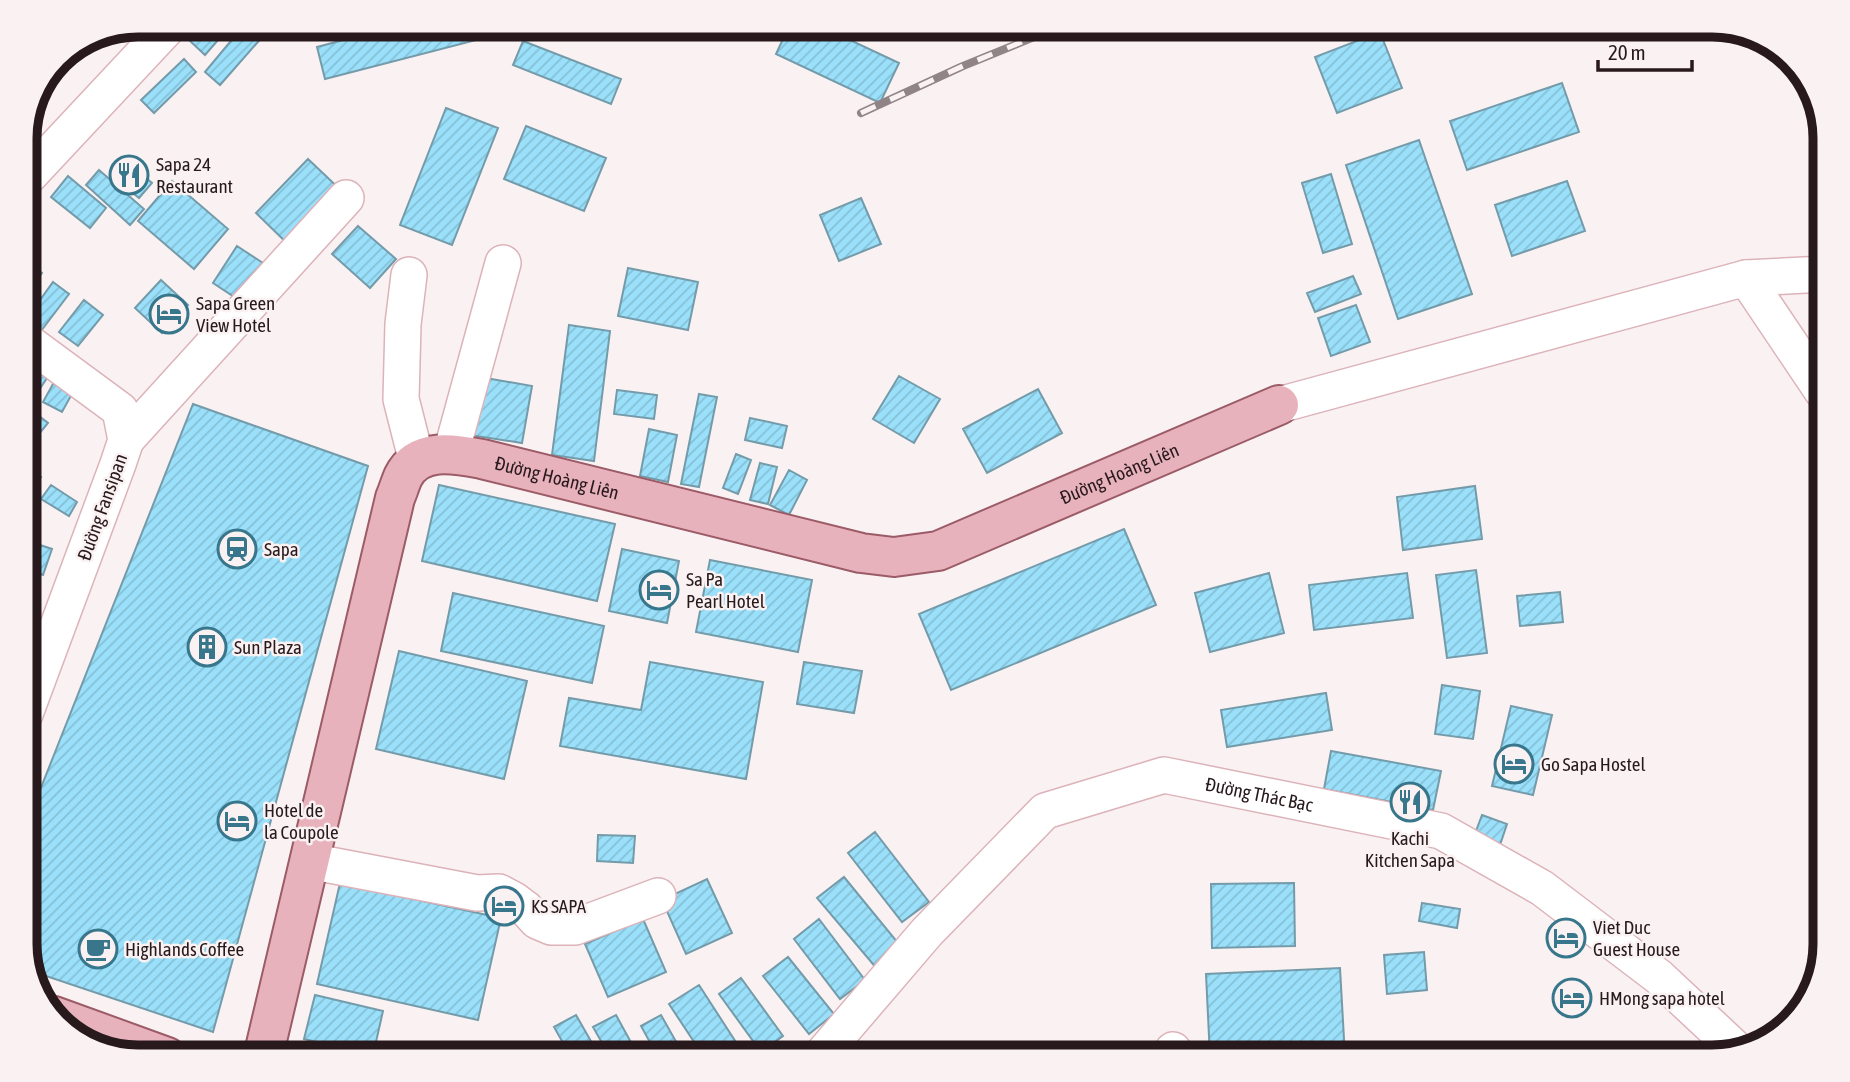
<svg xmlns="http://www.w3.org/2000/svg" width="1850" height="1082" font-family="'Asap Condensed',sans-serif">
	<defs>
		<pattern id="building-hatch" width="6" height="6" patternUnits="userSpaceOnUse" patternTransform="scale(1.75)"><rect width="6" height="6" fill="#9ae0fa"/><path d="M-1 1l2-2M0 6l6-6M5 7l2-2" fill="none" stroke="#85c0d6"/></pattern>
	</defs>
	<rect width="100%" height="100%" fill="#faf1f2"/>
	<path fill="url(#building-hatch)" stroke="#749baa" stroke-width="2" d="M205 24H232L205 55 190 41Z
		M245 24H252L264 35 220 85 205 72Z
		M404 24H538L325 79 317 47Z
		M790 24H816L899 63 880 103 776 54Z
		M1380 32 1402 88 1337 113 1315 57Z
		M523 41 621 79 611 104 513 65Z
		M184 59 196 72 154 113 141 100Z
		M1562 83 1579 132 1467 170 1450 121Z
		M446 108 498 128 452 245 400 225Z
		M526 126 606 158 584 211 504 179Z
		M1419 140 1472 294 1398 319 1346 165Z
		M308 159 346 195 294 250 256 213Z
		M126 162 152 183 139 198 114 177Z
		M99 170 144 209 130 225 86 185Z
		M1331 174 1352 244 1323 253 1302 183Z
		M68 176 106 208 90 228 51 197Z
		M172 181 228 229 194 269 138 221Z
		M1567 181 1585 231 1512 256 1495 205Z
		M861 198 881 244 839 261 820 215Z
		M358 226 396 259 370 288 332 254Z
		M237 246 269 267 245 304 213 283Z
		M25 260 42 273 25 296Z
		M628 268 698 282 688 330 618 316Z
		M1353 276 1361 294 1315 312 1307 293Z
		M161 280 188 305 162 333 135 308Z
		M53 282 69 294 38 335 25 326V321Z
		M84 300 103 315 78 346 59 332Z
		M1356 305 1370 342 1331 356 1318 318Z
		M569 325 610 331 594 461 552 455Z
		M36 362 51 372 41 387 26 376Z
		M899 376 940 399 914 443 873 419Z
		M480 377 532 386 522 443 470 435Z
		M54 382 73 392 62 412 43 402Z
		M1038 389 1062 433 987 473 963 429Z
		M617 390 657 395 654 419 614 414Z
		M699 394 717 397 699 487 681 484Z
		M193 404 368 466 213 1032 31 971 25 951V828Z
		M25 405 48 423 30 445 25 441Z
		M750 418 787 426 782 448 745 440Z
		M649 429 677 435 668 482 640 476Z
		M736 454 751 460 738 494 723 488Z
		M760 463 777 467 768 504 750 500Z
		M25 466 41 477 27 497 25 496Z
		M789 470 807 480 789 515 770 505Z
		M51 485 77 502 69 516 41 499Z
		M439 485 615 524 597 601 422 561Z
		M1475 486 1482 539 1403 550 1397 497Z
		M1124 529 1156 605 951 690 919 614Z
		M25 540 52 549 43 575 25 568Z
		M622 549 679 561 667 623 609 611Z
		M710 560 812 580 798 652 696 632Z
		M1476 570 1487 653 1447 658 1436 575Z
		M1269 573 1284 633 1210 652 1195 593Z
		M1407 573 1413 618 1314 630 1309 585Z
		M1560 592 1563 622 1520 626 1517 596Z
		M453 593 604 626 592 683 441 651Z
		M25 605 34 607 25 641Z
		M399 651 527 681 504 779 376 749Z
		M650 662 763 682 746 779 560 746 569 698 641 710Z
		M804 662 862 671 854 713 797 704Z
		M1442 685 1480 691 1473 739 1435 734Z
		M1326 693 1332 730 1227 747 1221 710Z
		M1511 706 1552 715 1533 795 1492 786Z
		M1331 751 1441 771 1433 810 1324 789Z
		M1482 815 1507 824 1498 851 1472 842Z
		M875 832 929 902 902 922 848 853Z
		M598 835 635 836 633 863 597 861Z
		M844 877 903 949 878 970 817 898Z
		M707 879 732 933 686 954 662 900Z
		M340 883 501 918 478 1020 317 984Z
		M1294 883 1295 946 1212 948 1211 884Z
		M1422 903 1460 909 1457 928 1419 921Z
		M643 919 666 972 608 997 585 944Z
		M819 919 865 980 840 999 794 939Z
		M1424 952 1427 990 1387 994 1384 955Z
		M788 957 834 1014 809 1034 763 976Z
		M1340 968 1345 1057H1210L1206 974Z
		M741 978 783 1036 761 1052 719 994Z
		M699 985 741 1050 730 1057H704L669 1004Z
		M315 995 383 1011 373 1055 304 1039Z
		M576 1015 600 1057H571L554 1027Z
		M616 1015 639 1057H610L593 1027Z
		M661 1015 683 1054 677 1057H658L641 1026Z"/>
	<g fill="none" stroke-linecap="round" stroke-linejoin="round">
		<defs>
			<g id="minor">
				<path d="M25 180 171 24"/>
				<path d="M409 275 403 324 401 399 417 462"/>
				<path d="M1746 278 1825 274"/>
				<path d="M25 340 120 410 126 440 118 464 25 714"/>
				<path d="M1279 405 1746 278 1822 391 1825 394"/>
				<path d="M126 440 346 198"/>
				<path d="M451 453 503 263"/>
				<path d="M309 861 477 893 499 892 514 900 526 909 537 921 551 927H575L658 896"/>
				<path id="s1" d="M820 1057 927 932 1045 811 1164 775 1441 831 1542 888 1659 977 1738 1051"/>
				<path d="M1171 1057 1173 1050"/>
			</g>
			<g id="major">
				<path d="M54 1016 167 1057"/>
				<path id="s2" d="M261 1057 264 1053 395 498C398 491 400 484 403 477 418 446 456 454 482 459L861 553 894 557 938 551 1279 405"/>
			</g>
		</defs>
		<use href="#minor" stroke="#dcb3b9" stroke-width="38"/>
		<use href="#major" stroke="#9b5b67" stroke-width="42"/>
		<use href="#minor" stroke="#fff" stroke-width="35"/>
		<use href="#major" stroke="#e8b2bc" stroke-width="38"/>
		<defs>
			<path id="rail" d="M861 113 963 66 1066 24"/>
		</defs>
		<use href="#rail" stroke="#908486" stroke-width="8"/>
		<use href="#rail" stroke="#faf1f2" stroke-width="5" stroke-dasharray="16" stroke-linecap="butt"/>
	</g>
	<defs>
		<symbol id="restaurant-ring" viewBox="-11 -11 22 22"><circle r="9.5" fill="#faf1f2" stroke="#38768c" stroke-width="1.5"/><path d="M-5-6h1v4h1v-4h1v4h1v-4h1v5L-1.5 .5V6h-2V.5L-5-1ZM5-6V6H3V1.5H1.5Q1.5-4 5-6Z" fill="#38768c"/></symbol>
		<symbol id="hotel-ring" viewBox="-11 -11 22 22"><circle r="9.5" fill="#faf1f2" stroke="#38768c" stroke-width="1.5"/><path d="M-6-4.5h1.5V1H6V5H4.5V3h-9V5H-6ZM-4 0a1.8 1.8 0 1 1 3.6 0ZM.5 0V-2.5h3Q6-2.5 6 0Z" fill="#38768c"/></symbol>
		<symbol id="station-ring" viewBox="-11 -11 22 22"><circle r="9.5" fill="#faf1f2" stroke="#38768c" stroke-width="1.5"/><path d="M-3-6H3Q5-6 5-4V2Q5 4 3 4L4.5 6H3L1.5 4h-3L-3 6H-4.5L-3 4Q-5 4-5 2V-4Q-5-6-3-6ZM-3.5-4v3h7v-3ZM-3.5 1v1.5H-2V1ZM2 1v1.5H3.5V1Z" fill="#38768c"/></symbol>
		<symbol id="building-ring" viewBox="-11 -11 22 22"><circle r="9.5" fill="#faf1f2" stroke="#38768c" stroke-width="1.5"/><path d="M-4-6H4V6H1V3H-1V6H-4ZM-2.5-4.3h1.7v1.8h-1.7ZM.8-4.3h1.7v1.8H.8ZM-2.5-1h1.7V.8h-1.7ZM.8-1h1.7V.8H.8Z" fill="#38768c"/></symbol>
		<symbol id="cafe-ring" viewBox="-11 -11 22 22"><circle r="9.5" fill="#faf1f2" stroke="#38768c" stroke-width="1.5"/><path d="M-5.5-4.5H6V0H3Q3 3.5 0 3.5H-2.5Q-5.5 3.5-5.5 0ZM3-3.2v2h1.7v-2ZM-6 4.5H4V6H-6Z" fill="#38768c"/></symbol>
	</defs>
	<g fill-rule="evenodd">
		<use href="#restaurant-ring" x="107" y="153" width="44" height="44"/>
		<use href="#hotel-ring" x="147" y="292" width="44" height="44"/>
		<use href="#station-ring" x="215" y="527" width="44" height="44"/>
		<use href="#hotel-ring" x="637" y="568" width="44" height="44"/>
		<use href="#building-ring" x="185" y="625" width="44" height="44"/>
		<use href="#hotel-ring" x="1492" y="742" width="44" height="44"/>
		<use href="#restaurant-ring" x="1388" y="780" width="44" height="44"/>
		<use href="#hotel-ring" x="215" y="799" width="44" height="44"/>
		<use href="#hotel-ring" x="482" y="884" width="44" height="44"/>
		<use href="#hotel-ring" x="1544" y="916" width="44" height="44"/>
		<use href="#cafe-ring" x="76" y="927" width="44" height="44"/>
		<use href="#hotel-ring" x="1550" y="976" width="44" height="44"/>
	</g>
	<g text-anchor="middle" stroke-width="5" stroke-linejoin="round" paint-order="stroke">
		<g font-size="19" fill="#28191c" stroke="#faf1f2" text-anchor="start">
			<text x="156" y="171">Sapa 24<tspan x="156" dy="22">Restaurant</tspan></text>
			<text x="196" y="310">Sapa Green<tspan x="196" dy="22">View Hotel</tspan></text>
			<text x="264" y="556">Sapa</text>
			<text x="686" y="586">Sa Pa<tspan x="686" dy="22">Pearl Hotel</tspan></text>
			<text x="234" y="654">Sun Plaza</text>
			<text x="1541" y="771">Go Sapa Hostel</text>
			<text x="264" y="817">Hotel de<tspan x="264" dy="22">la Coupole</tspan></text>
			<text x="1410" y="845" text-anchor="middle">Kachi<tspan x="1410" dy="22">Kitchen Sapa</tspan></text>
			<text x="531" y="913">KS SAPA</text>
			<text x="1593" y="934">Viet Duc<tspan x="1593" dy="22">Guest House</tspan></text>
			<text x="125" y="956">Highlands Coffee</text>
			<text x="1599" y="1005">HMong sapa hotel</text>
		</g>
		<g font-size="19" fill="#28191c" stroke="#faf1f2">
			<text dy="7" stroke="none"><textPath href="#s2" startOffset="1351">Đường Hoàng Liên</textPath></text>
			<text dy="7" stroke="none"><textPath href="#s2" startOffset="763">Đường Hoàng Liên</textPath></text>
			<text transform="translate(102 507) rotate(-70)" y="7">Đường Fansipan</text>
			<text dy="7" stroke="none"><textPath href="#s1" startOffset="555">Đường Thác Bạc</textPath></text>
		</g>
	</g>
	<path d="M0 0H1850V1082H0ZM138 37H1712A101 101 0 0 1 1813 138V944A101 101 0 0 1 1712 1045H138A101 101 0 0 1 37 944V138A101 101 0 0 1 138 37Z" fill="#faf1f2" fill-rule="evenodd"/>
	<path fill="none" stroke="#28191c" stroke-width="9" d="M138 37H1712A101 101 0 0 1 1813 138V944A101 101 0 0 1 1712 1045H138A101 101 0 0 1 37 944V138A101 101 0 0 1 138 37Z"/>
	<path d="M1598 60v10h94v-10" fill="none" stroke="#28191c" stroke-width="3.5"/>
	<text x="1608" y="60" font-size="21" fill="#28191c" stroke="#faf1f2" stroke-width="5" paint-order="stroke">20 m</text>
</svg>
